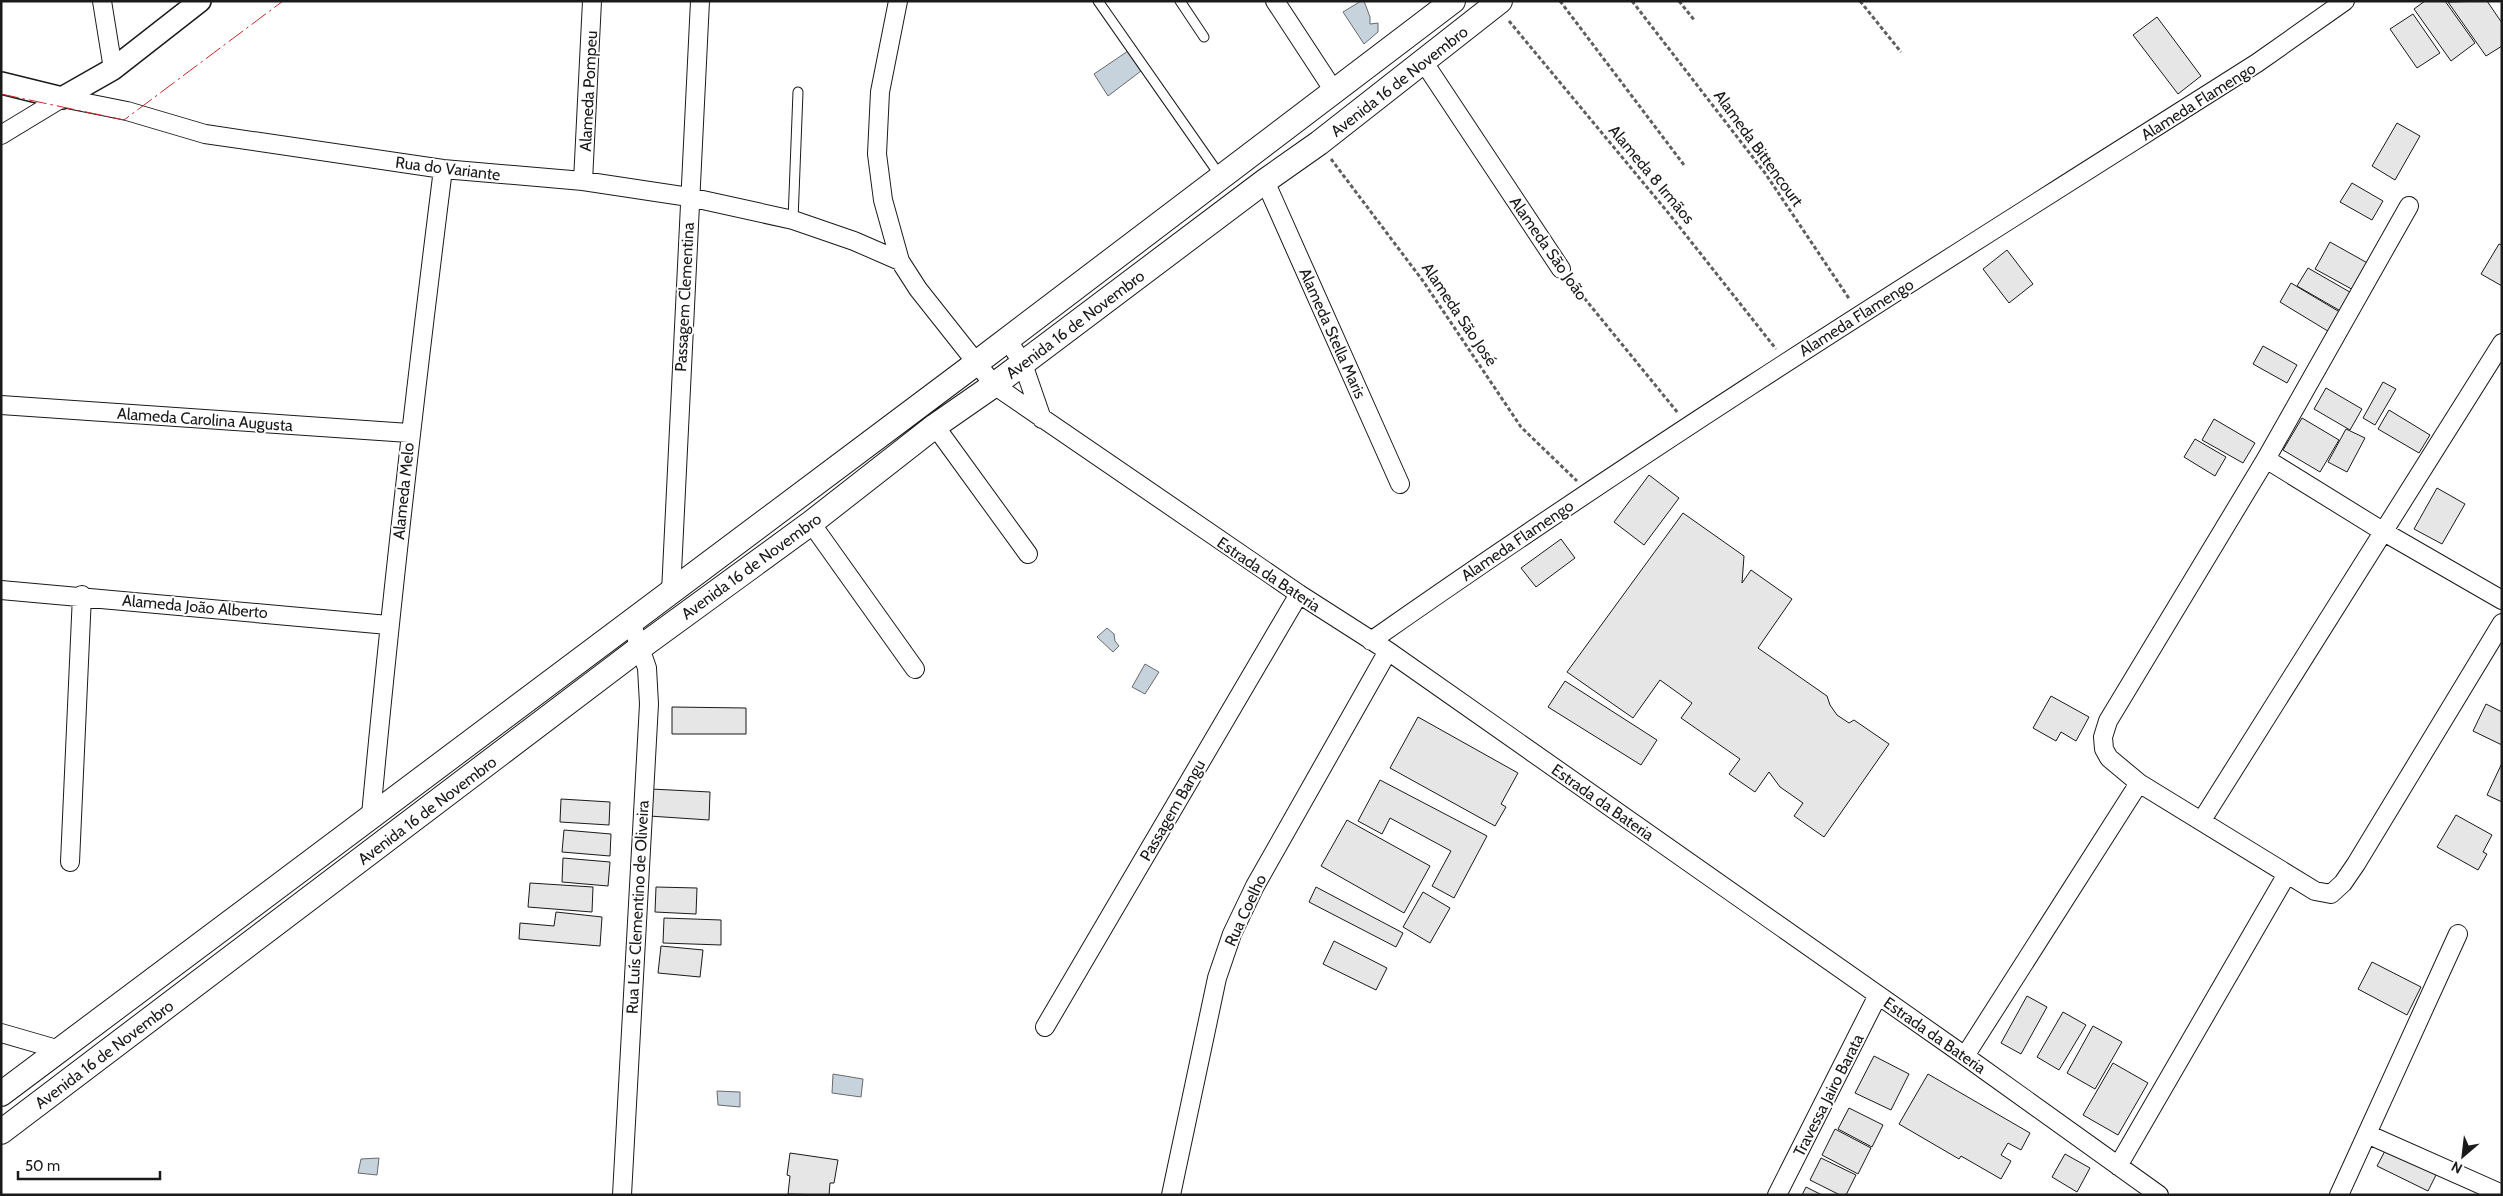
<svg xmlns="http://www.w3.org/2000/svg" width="2503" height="1196" font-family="Cabin,sans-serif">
	<rect width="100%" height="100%" fill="#fff"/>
	<path fill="#c6d2dc" stroke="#6a6a6a" d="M1361 1H1364L1370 17V24L1378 23V32L1364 44 1343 12Z
		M1128 51 1141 71 1108 96 1094 74Z
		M1107 628 1114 634 1115 641 1119 646 1113 652 1097 637Z
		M1145 664 1159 672 1145 694 1132 687Z
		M833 1074 863 1079 861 1097 832 1093Z
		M717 1091 740 1092V1107L718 1105Z
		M379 1158 377 1175 358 1173 361 1159Z"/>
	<path fill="#e6e6e6" stroke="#1a1a1a" d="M2425 1H2445L2475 43 2451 61 2414 9Z
		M2487 1 2502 23V46L2486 56 2448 2Z
		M2413 14 2440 53 2417 68 2390 29Z
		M2157 17 2201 76 2178 94 2133 35Z
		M2397 123 2420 136 2395 180 2372 166Z
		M2352 183 2383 201 2372 220 2340 202Z
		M2330 242 2371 265 2357 292 2315 269Z
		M2499 244 2502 245V286L2481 274Z
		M2007 250 2033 284 2009 303 1983 269Z
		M2308 268 2355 295 2344 313 2297 286Z
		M2291 283 2343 314 2331 333 2280 302Z
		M2263 346 2297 365 2287 383 2253 364Z
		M2383 382 2396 389 2375 425 2363 418Z
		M2326 388 2362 409 2350 430 2314 409Z
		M2389 410 2430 435 2419 453 2378 429Z
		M2302 418 2339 440 2320 472 2283 450Z
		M2214 419 2255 443 2243 463 2202 440Z
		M2346 429 2365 438 2347 472 2328 462Z
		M2195 439 2226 457 2215 476 2184 457Z
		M1649 475 1679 498 1644 545 1614 522Z
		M2437 488 2465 504 2442 544 2414 529Z
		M1683 513 1744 556 1742 583 1751 570 1792 599 1758 648 1827 696 1830 705 1837 715 1849 723 1854 720 1889 744 1824 837 1794 816 1803 803 1780 787 1769 772 1755 792 1729 774 1740 759 1681 718 1692 703 1660 680 1633 718 1567 672Z
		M1561 539 1575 558 1536 587 1521 568Z
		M1565 681 1657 740 1641 765 1548 707Z
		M2051 696 2089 717 2076 741 2061 732 2056 741 2033 728Z
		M2486 704 2502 712V745L2473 731Z
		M672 707 746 708V734H672Z
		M1418 717 1518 773 1501 804 1506 807 1495 826 1390 768Z
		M2502 763V802L2487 795Z
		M1380 780 1487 836 1454 898 1432 886 1451 851 1390 818 1382 834 1358 821Z
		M651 789 710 792 709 820 649 816Z
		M561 799 610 802 609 825 560 822Z
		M2456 815 2492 835 2483 852 2487 854 2478 870 2437 847Z
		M1347 820 1430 866 1404 913 1321 866Z
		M564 830 611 834 610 856 562 852Z
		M563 858 610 862 608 886 562 882Z
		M530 883 593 887 592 912 528 907Z
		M656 887 697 888 696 914 655 912Z
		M1316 887 1403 933 1396 947 1309 902Z
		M1423 892 1450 908 1430 943 1403 927Z
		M556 912 602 917 600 946 519 939 520 923 554 926Z
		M664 918 721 920V945L663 943Z
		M1334 941 1387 968 1376 990 1323 964Z
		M661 946 703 950 700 977 658 973Z
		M2372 962 2421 987 2407 1015 2358 989Z
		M2027 996 2047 1007 2021 1054 2001 1043Z
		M2063 1012 2086 1025 2059 1070 2037 1057Z
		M2093 1026 2122 1042 2095 1089 2067 1073Z
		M1874 1056 1909 1074 1891 1110 1855 1093Z
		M2113 1063 2148 1083 2118 1135 2083 1115Z
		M1928 1074 2030 1133 2021 1150 2008 1143 2001 1155 2011 1161 2001 1179 1961 1156 1959 1159 1899 1124Z
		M1849 1108 1883 1125 1872 1147 1838 1129Z
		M1835 1129 1871 1148 1858 1174 1822 1155Z
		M2386 1149 2437 1173 2428 1191 2377 1166Z
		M790 1153 838 1160 834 1183H830L829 1195 788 1194 790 1176 787 1175Z
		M2065 1154 2090 1168 2077 1192 2052 1177Z
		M1821 1158 1856 1175 1846 1195H1840L1810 1180Z
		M1806 1187 1822 1195H1802Z"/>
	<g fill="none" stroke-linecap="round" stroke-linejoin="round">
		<defs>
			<path id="service" d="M1098 1 1221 177
				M1180 1 1204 37
				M793 220 798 92"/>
			<path id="minor" d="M102 1 113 69
				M898 1 880 92 877 154 883 200 900 261 918 289 994 385 1299 594 1388 651 1965 1056 2159 1195
				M1275 1 1334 91
				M1423 61 1561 269
				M1 135 62 98 127 111 205 134 443 169 583 181 689 197 793 220 854 241 900 261
				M583 181 592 1
				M1265 181 1400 484
				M2409 206 2266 459 2108 721 2103 737 2104 749 2109 758 2139 783 2315 891 2331 894 2343 883 2356 864 2502 623
				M1007 339 1023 364 1042 419
				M1 405 409 433
				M935 426 1028 554
				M2266 459 2384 532 2502 600
				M811 523 915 669
				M1 590 388 625
				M671 592 700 1
				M1371 641C1660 438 1959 252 2257 63L2345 1
				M371 815C391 599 416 384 443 169
				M2202 820 2502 343
				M70 862 82 595
				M1045 1027 1299 594
				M1 1033 60 1050
				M1965 1056 2139 783
				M2367 1134 2502 1194
				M2118 1166 2287 874
				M622 1195 649 704 647 668 631 622
				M1171 1195 1217 978 1232 934 1255 886 1388 651
				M1777 1195 1878 995
				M2339 1195 2458 934"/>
			<path id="tertiary" d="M1 83 62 98 113 69 200 1"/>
			<path id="secondary" d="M1 1094 975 364 1453 1
				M1 1132 641 647 811 523 935 426 994 385 1265 181 1319 143 1500 1"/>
		</defs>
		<use href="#service" stroke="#1a1a1a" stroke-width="11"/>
		<use href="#minor" stroke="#1a1a1a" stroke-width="20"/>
		<use href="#tertiary" stroke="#1a1a1a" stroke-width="24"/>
		<use href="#secondary" stroke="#1a1a1a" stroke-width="26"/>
		<path stroke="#5f5f5f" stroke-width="3" stroke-dasharray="4 2.5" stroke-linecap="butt" d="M1560 1 1684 165
			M1632 1 1765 173 1850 300
			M1679 1 1695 21
			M1860 1 1901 52
			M1509 21 1670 215 1776 349
			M1331 159 1423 281 1521 427 1577 481
			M1572 283 1678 413"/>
		<use href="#service" stroke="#fff" stroke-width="9"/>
		<use href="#minor" stroke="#fff" stroke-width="18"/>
		<use href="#tertiary" stroke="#fff" stroke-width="21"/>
		<use href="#secondary" stroke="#fff" stroke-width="24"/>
		<path stroke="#c62828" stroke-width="1" stroke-dasharray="18 4 2.5 4" stroke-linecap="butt" d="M1 94 124 120 283 1"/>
	</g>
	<g text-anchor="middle" stroke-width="4" stroke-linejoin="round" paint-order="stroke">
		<g font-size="16" fill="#1a1a1a" stroke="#fff">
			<text transform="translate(1399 81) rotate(-38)" y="6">Avenida 16 de Novembro</text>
			<text transform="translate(588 91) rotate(-87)" y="6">Alameda Pompeu</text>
			<text transform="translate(2198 101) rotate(-32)" y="6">Alameda Flamengo</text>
			<text transform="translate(1759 148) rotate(54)" y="6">Alameda Bittencourt</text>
			<text transform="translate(448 168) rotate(7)" y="6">Rua do Variante</text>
			<text transform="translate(1652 174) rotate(50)" y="6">Alameda 8 Irmãos</text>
			<text transform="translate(1549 248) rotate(55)" y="6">Alameda São João</text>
			<text transform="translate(684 297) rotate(-87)" y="6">Passagem Clementina</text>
			<text transform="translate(1460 314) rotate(56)" y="6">Alameda São José</text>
			<text transform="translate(1856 317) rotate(-32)" y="6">Alameda Flamengo</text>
			<text transform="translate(1075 324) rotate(-37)" y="6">Avenida 16 de Novembro</text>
			<text transform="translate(1333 333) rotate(66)" y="6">Alameda Stella Maris</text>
			<text transform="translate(205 419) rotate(4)" y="6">Alameda Carolina Augusta</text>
			<text transform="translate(403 491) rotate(-84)" y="6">Alameda Melo</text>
			<text transform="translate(1517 540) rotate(-34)" y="6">Alameda Flamengo</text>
			<text transform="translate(751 566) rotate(-36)" y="6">Avenida 16 de Novembro</text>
			<text transform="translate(1269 574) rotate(34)" y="6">Estrada da Bateria</text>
			<text transform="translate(195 606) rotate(5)" y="6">Alameda João Alberto</text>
			<text transform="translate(1603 802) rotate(35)" y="6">Estrada da Bateria</text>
			<text transform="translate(427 810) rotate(-37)" y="6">Avenida 16 de Novembro</text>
			<text transform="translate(1172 810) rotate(-60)" y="6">Passagem Bangu</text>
			<text transform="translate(637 907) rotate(-87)" y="6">Rua Luís Clementino de Oliveira</text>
			<text transform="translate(1245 910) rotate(-65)" y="6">Rua Coelho</text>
			<text transform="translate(1935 1035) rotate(35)" y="6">Estrada da Bateria</text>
			<text transform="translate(104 1054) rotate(-37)" y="6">Avenida 16 de Novembro</text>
			<text transform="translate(1828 1095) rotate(-63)" y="6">Travessa Jairo Barata</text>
		</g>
	</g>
	<rect width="2503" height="1196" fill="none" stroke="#1a1a1a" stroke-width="5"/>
	<g transform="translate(2463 1156) rotate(208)" stroke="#ffffff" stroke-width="4" paint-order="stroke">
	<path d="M0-4L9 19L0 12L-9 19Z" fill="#1a1a1a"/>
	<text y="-8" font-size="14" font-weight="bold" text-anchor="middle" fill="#1a1a1a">N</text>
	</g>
	<path d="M18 1171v8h142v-8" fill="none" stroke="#1a1a1a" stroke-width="2.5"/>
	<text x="25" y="1171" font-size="15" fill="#1a1a1a" stroke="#ffffff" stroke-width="4" paint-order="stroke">50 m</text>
</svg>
